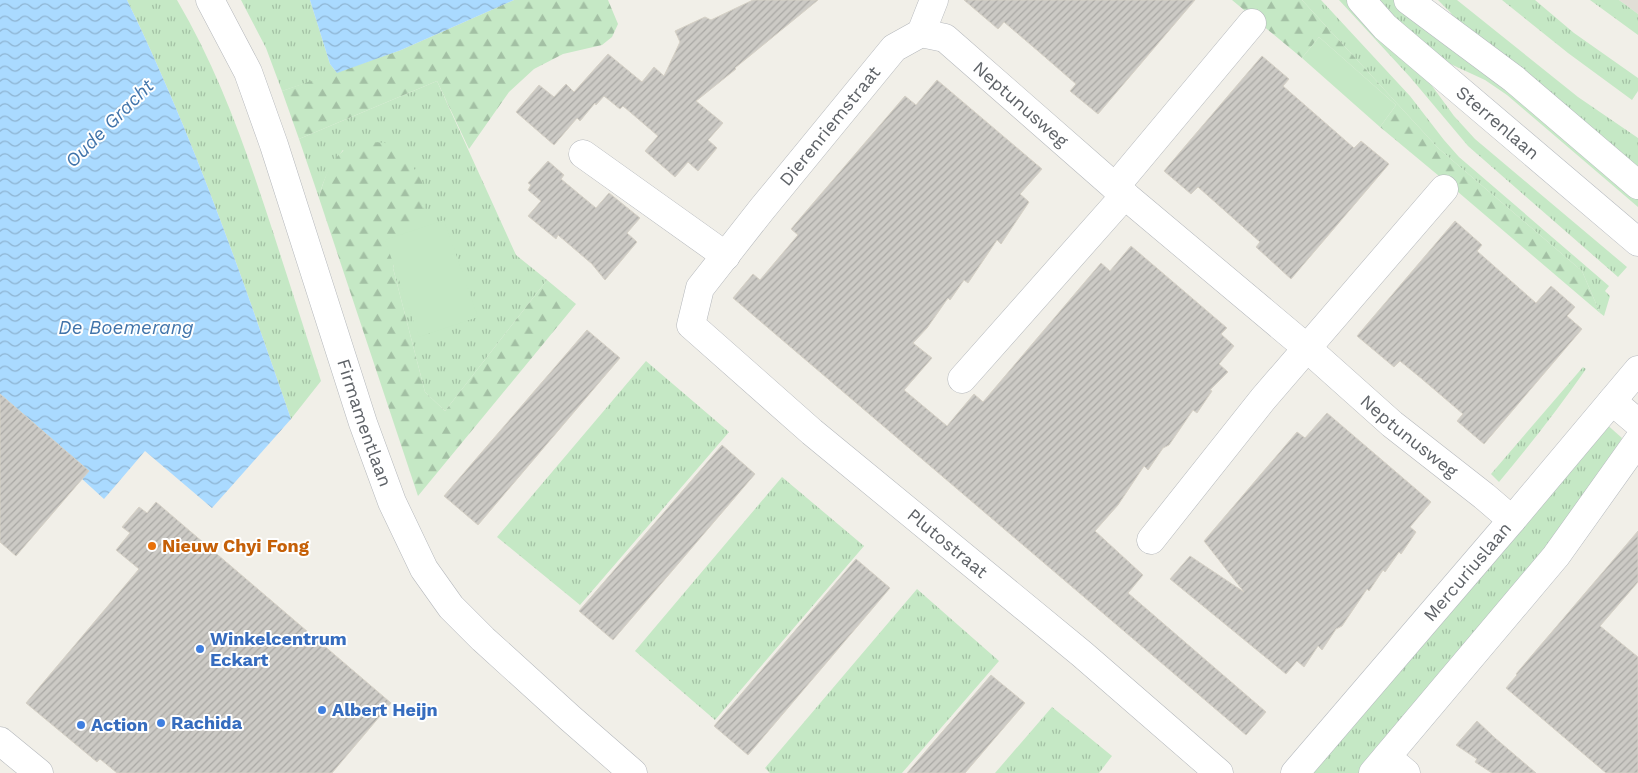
<svg xmlns="http://www.w3.org/2000/svg" width="1638" height="773" font-family="'Work Sans',sans-serif">
	<defs>
		<pattern id="grass-tufts" width="24" height="20" patternUnits="userSpaceOnUse" patternTransform="scale(1.25)"><rect width="24" height="20" fill="#c5e8c5"/><path d="M3 7l-1-3M5 7V3M7 7l1-3M15 17l-1-3M17 17v-4M19 17l1-3" fill="none" stroke="#a3c0a4"/></pattern>
		<pattern id="forest-firs" width="22" height="20" patternUnits="userSpaceOnUse" patternTransform="scale(1.25)"><rect width="22" height="20" fill="#c5e8c5"/><path d="M5 1l3.5 6h-7zM16 11l3.5 6h-7z" fill="#a3c0a4"/></pattern>
		<pattern id="water-waves" width="16" height="10" patternUnits="userSpaceOnUse" patternTransform="scale(1.25)"><rect width="16" height="10" fill="#aadaff"/><path d="M0 5q4-4 8 0t8 0" fill="none" stroke="#8eb4d2"/></pattern>
		<pattern id="building-hatch" width="6" height="6" patternUnits="userSpaceOnUse" patternTransform="scale(1.25)"><rect width="6" height="6" fill="#cccac5"/><path d="M-1 1l2-2M0 6l6-6M5 7l2-2" fill="none" stroke="#a9a8a4"/></pattern>
	</defs>
	<rect width="100%" height="100%" fill="#f1efe8"/>
	<path fill="#e1ded6" d="M1619 0H1638V14Z"/>
	<path fill="url(#grass-tufts)" d="M127 0H177C220 73 247 152 273 232 289 282 305 331 321 381L291 419C242 277 193 135 127 0Z
		M241 0H310L330 64 337 73 282 91 266 48Z
		M1302 0H1321L1410 96 1444 140 1459 157 1609 286 1605 291 1610 296 1604 316 1600 313 1582 271 1438 148Z
		M1339 0H1352L1427 79 1454 116 1475 139 1627 267 1618 277 1468 146 1410 77Z
		M1371 0H1394L1638 193V207L1507 95 1485 80 1444 61Z
		M1438 0H1457L1578 97 1638 138V174L1457 21 1450 12Z
		M1502 0H1535L1574 33 1638 78V91L1632 100 1568 53Z
		M1590 0H1619L1638 14V35Z
		M437 81 516 255 547 280 445 411 425 392 393 268 396 259 343 150C330 166 323 179 319 198L299 139Z
		M646 361 729 432 580 605 497 537Z
		M1583 367 1586 369C1559 408 1530 445 1499 482L1491 474Z
		M1604 422 1622 438 1572 524 1364 773H1306Z
		M782 477 864 546 715 720 635 651Z
		M917 589 999 661 902 773H770L765 768Z
		M1052 707 1112 756 1099 773H995Z"/>
	<path fill="url(#forest-firs)" d="M514 0H608L618 24 612 37 602 45 563 54 534 69 509 92 469 149 437 81 299 139 282 91 401 50Z
		M1232 0H1302L1438 148 1582 271 1600 313 1451 186 1380 127 1396 105 1319 37 1302 58Z
		M365 142C371 142 379 142 385 143 395 146 404 156 411 165 448 208 403 230 393 268L425 392 445 411 547 280 576 304 418 496 319 198C323 182 329 162 343 151 348 147 359 145 365 142Z"/>
	<path fill="#c5e8c5" d="M1319 37 1396 105 1380 127 1302 58Z
		M444 220 478 317 419 337 385 240Z"/>
	<path fill="url(#water-waves)" d="M0 0H127C193 135 242 277 291 419L212 508 145 451 104 499 0 404Z
		M310 0H514L401 50 337 73 330 64Z"/>
	<path fill="url(#building-hatch)" stroke="#d6d1c6" d="M753 0H818L735 68 736 69 696 101 723 123 708 140 717 148 698 171 688 162 675 177 645 151 658 136 623 106 620 109 604 96 596 105 595 103 580 121 577 118 554 145 516 112 539 85 554 97 566 84 574 92 608 54 642 82 654 67 664 76 680 42 675 31 705 17 711 20Z
		M964 0H1195L1098 114 1070 91 1076 84 1038 51 1004 22 998 29Z
		M1262 56 1289 79 1283 86 1354 148 1361 141 1389 164 1291 279 1256 247 1260 242 1198 187 1191 194 1164 171Z
		M937 80 1042 169 1020 194 1029 202 1001 244 997 240 968 283 964 280 950 300 948 298 927 328 913 343 932 358 904 390 947 426 974 394 983 402 1101 263 1110 271 1131 246 1227 328 1221 334 1234 346 1219 364 1228 372 1210 390 1212 391 1197 413 1193 410 1169 445 1163 448 1148 470 1144 466 1118 505 1095 531 1143 575 1128 593 1266 712 1246 735 733 298 753 274 760 280 798 235 791 229 905 96 916 105Z
		M548 161 564 175 561 179 596 208 609 193 640 218 627 233 637 242 605 280 592 264 558 235 556 239 528 216 541 201 528 190 531 185 528 183Z
		M1455 221 1482 245 1477 251 1536 303 1551 286 1575 307 1567 316 1582 329 1484 444 1457 421 1463 414 1422 379 1400 361 1394 367 1357 336Z
		M587 330 620 358 478 525 444 496Z
		M0 394 89 471 16 556 0 542Z
		M1327 413 1431 502 1410 527 1416 532 1401 554 1399 552 1385 572 1383 570 1369 591 1367 589 1342 626 1336 629 1322 650 1318 646 1304 667 1297 661 1286 674 1170 579 1190 556 1244 592 1204 541 1297 432 1305 438Z
		M722 445 755 474 613 640 579 611Z
		M156 502 391 703 332 773H117L100 759 97 762 26 703 139 569 116 550 130 533 122 527 139 507 147 513Z
		M1638 531V582L1600 626 1638 657V773H1606L1506 688 1517 675 1516 674Z
		M856 559 890 588 748 755 714 726Z
		M991 675 1025 703 965 773H907Z
		M1477 721 1495 738 1536 773H1492L1475 762 1477 759 1456 745Z"/>
	<g fill="none" stroke-linecap="round" stroke-linejoin="round">
		<defs>
			<g id="street">
				<path id="s1" d="M210 0 248 72 274 145 363 423 392 502 424 569 451 607 483 639 570 718 633 773"/>
				<path id="s2" d="M934 0 921 33 894 48 762 209 700 288 691 325 812 432 1082 654 1219 773"/>
				<path id="s3" d="M921 33 945 38 1115 187 1308 349 1392 424 1484 496 1512 520"/>
				<path d="M583 154 726 256"/>
				<path d="M1115 187 1252 23"/>
				<path d="M962 379 1125 195"/>
				<path d="M1612 401 1638 423"/>
				<path d="M1151 540 1263 399 1444 189"/>
				<path d="M0 741 39 773"/>
				<path d="M1387 757 1406 773"/>
			</g>
			<g id="secondary">
				<path id="s4" d="M1361 0 1385 27 1638 242"/>
				<path d="M1408 0 1514 79 1638 185"/>
				<path id="s5" d="M1295 773 1512 520 1638 370"/>
				<path d="M1373 773 1556 556 1638 441"/>
			</g>
		</defs>
		<use href="#street" stroke="#b5b8bc" stroke-width="29"/>
		<use href="#secondary" stroke="#b6babf" stroke-width="29"/>
		<use href="#street" stroke="#fff" stroke-width="28"/>
		<use href="#secondary" stroke="#fff" stroke-width="28"/>
	</g>
	<circle fill="#e8710a" stroke="#fff" stroke-width="2" cx="152" cy="546" r="5"/>
	<g fill="#3f7fe0" stroke="#fff" stroke-width="2">
		<circle cx="200" cy="649" r="5"/>
		<circle cx="322" cy="710" r="5"/>
		<circle cx="161" cy="723" r="5"/>
		<circle cx="81" cy="725" r="5"/>
	</g>
	<g text-anchor="middle" stroke-width="4" stroke-linejoin="round" paint-order="stroke">
		<g font-size="18" fill="#5f6368" stroke="#fff">
			<text dy="6" stroke="none"><textPath href="#s3" startOffset="125">Neptunusweg</textPath></text>
			<text dy="6" stroke="none"><textPath href="#s4" startOffset="184">Sterrenlaan</textPath></text>
			<text transform="translate(830 126) rotate(-51)" y="6">Dierenriemstraat</text>
			<text dy="6" stroke="none"><textPath href="#s1" startOffset="451">Firmamentlaan</textPath></text>
			<text dy="6" stroke="none"><textPath href="#s3" startOffset="636">Neptunusweg</textPath></text>
			<text dy="6" stroke="none"><textPath href="#s2" startOffset="750">Plutostraat</textPath></text>
			<text dy="6" stroke="none"><textPath href="#s5" startOffset="265">Mercuriuslaan</textPath></text>
		</g>
		<g font-size="18" font-weight="bold" fill="#c56008" stroke="#fff" text-anchor="start">
			<text x="162" y="552">Nieuw Chyi Fong</text>
		</g>
		<g font-size="18" font-weight="bold" fill="#366cbe" stroke="#fff" text-anchor="start">
			<text x="210" y="645">Winkelcentrum<tspan x="210" dy="21">Eckart</tspan></text>
			<text x="332" y="716">Albert Heijn</text>
			<text x="171" y="729">Rachida</text>
			<text x="91" y="731">Action</text>
		</g>
		<g font-size="19" font-style="italic" fill="#4174aa" stroke="#fff">
			<text transform="translate(109 123) rotate(-45)" y="7">Oude Gracht</text>
			<text x="126" y="334">De Boemerang</text>
		</g>
	</g>
</svg>
